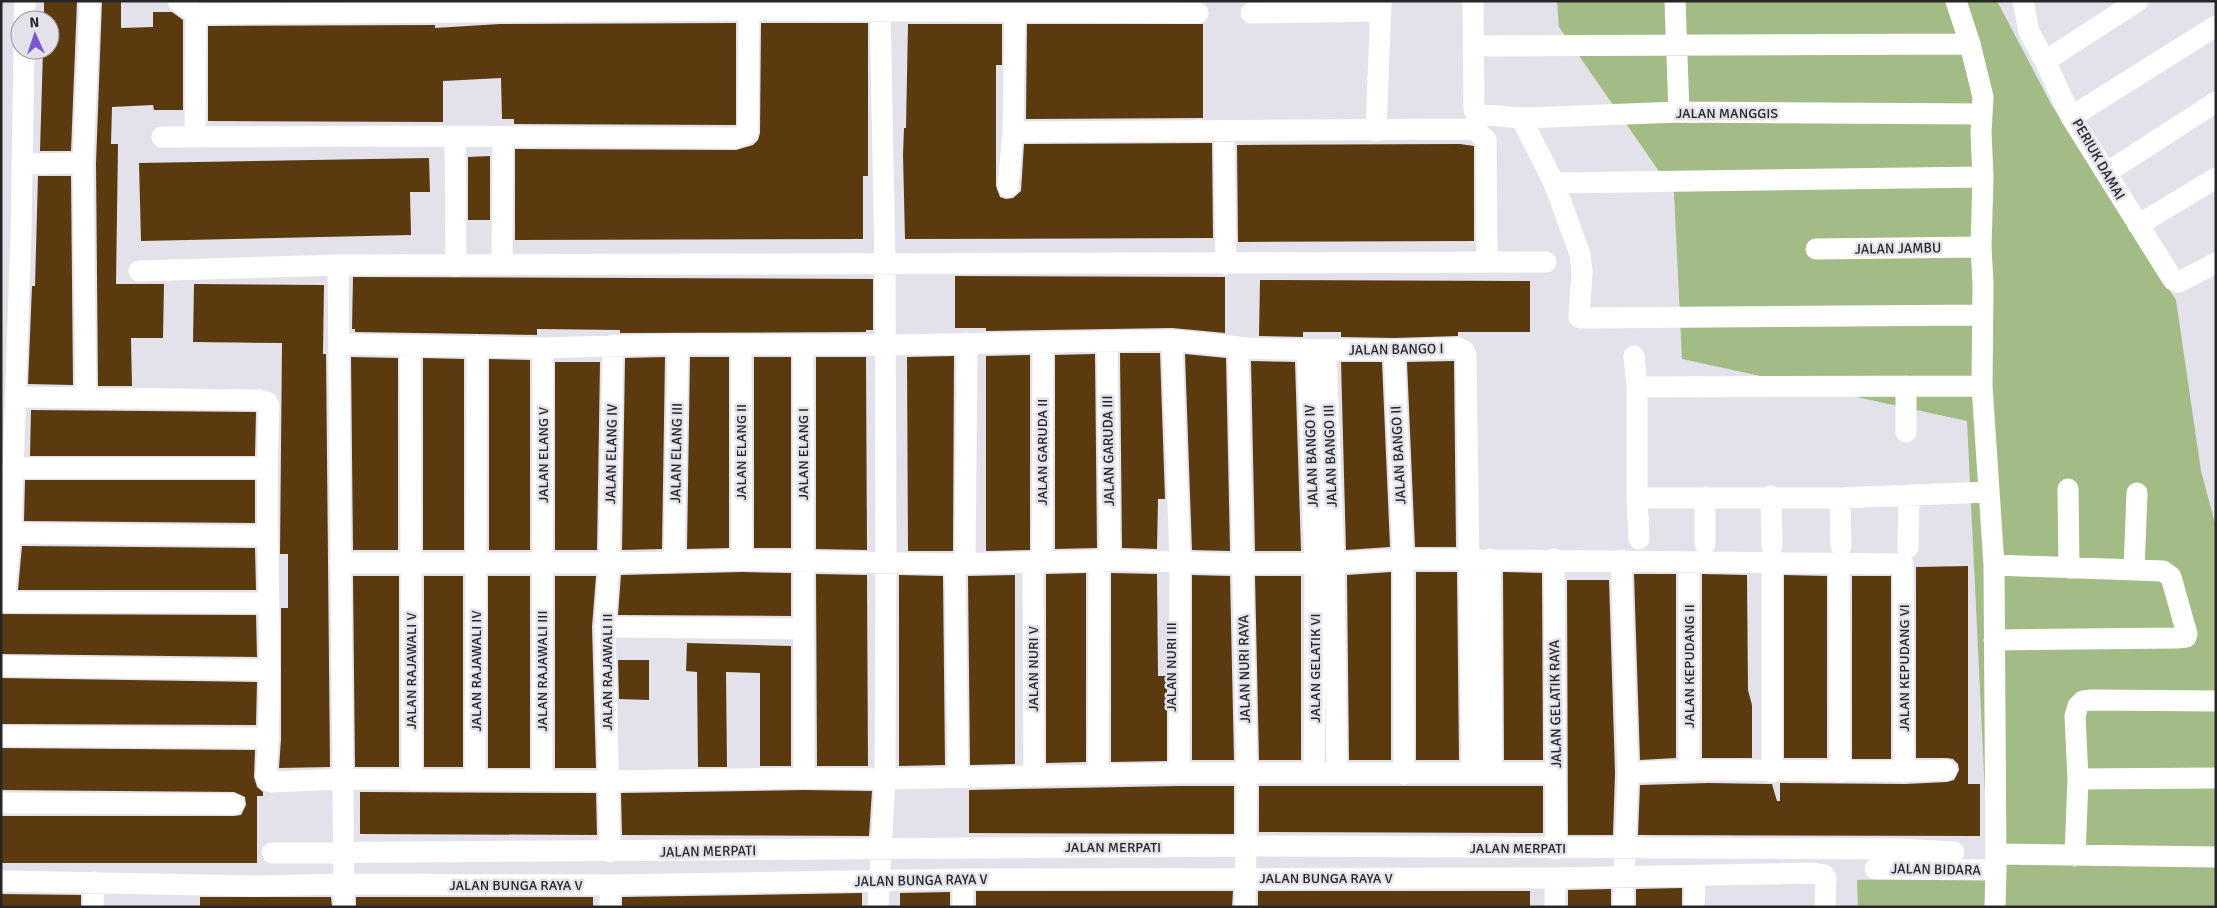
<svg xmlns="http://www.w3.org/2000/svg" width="2217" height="908" font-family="Signika,sans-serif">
	<rect width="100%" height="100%" fill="#e3e2ea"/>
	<path fill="#a3bc85" d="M1557 1H1997L2051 104 2176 300 2201 471 2216 527V907H1858L1857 880 1989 876 1967 421 1682 359 1674 193 1559 27Z"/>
	<path fill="#5b3a10" d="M44 1H77L71 151H40L43 50H50V20H44Z
		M102 1H121V28L153 27V12H172L183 20V110H154L153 105 112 107 111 144H118L116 284H164L163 338H131L132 386H98L96 163Z
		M736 23V125H734L514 124V119H502L501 78 443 81V122L208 121V26L435 25V28L500 24Z
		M761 23H868V176H863V239L515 240V149L736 150 753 145 758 140 760 133Z
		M908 24H1002V65H996V186L1000 197 1006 199 1013 198 1021 191 1024 144 1212 143 1213 238 905 239 903 155 904 128H906Z
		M1027 24H1203V118L1026 119Z
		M1460 144 1474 146V241L1238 242 1237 145Z
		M490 156V220H468V157Z
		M429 158 430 192H410L411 235 141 241 139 163Z
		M38 176H71L73 385 28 384 32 286H35Z
		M955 276 1225 277V333L1172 328 986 331V328H955Z
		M353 277 873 279V330H866V332L620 333V330L537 329V335L355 332V329H352Z
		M1260 280 1530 281V332H1458V336L1394 338 1341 337V332H1303V337L1259 336Z
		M194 284 324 285 323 354H326L330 767 279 768 281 739V608H288V554H280L282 343 193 342Z
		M1120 353H1160L1165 499H1158L1157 549 1122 548Z
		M1095 354 1097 548 1055 549V355Z
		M1185 354 1226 358 1230 551 1192 550Z
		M1030 355V550L986 551V356Z
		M954 356 953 551H908L907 357Z
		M351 357 398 358V550H353Z
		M665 357 662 549 622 550 625 358Z
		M690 357H729V548L687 549Z
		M754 357H791V548H754Z
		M816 357H866L867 550 816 549Z
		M423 358 464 359V550H423Z
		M489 359 530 360V550H489Z
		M1251 361 1295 362 1301 551H1255Z
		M1454 361 1456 547H1415L1407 362Z
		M555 362H600L597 550H555Z
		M1341 362H1382L1390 547 1346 550Z
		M31 410 256 412 255 456H30Z
		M25 480H255V523L24 521Z
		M22 546 255 548 256 590H18Z
		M1968 566V784H1980V836L1638 835 1640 785 1708 783 1769 784H1772L1777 801H1780V783L1905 784 1947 782 1954 780 1959 770 1958 764 1953 759 1947 758H1916V567Z
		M742 572 791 573V616L618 615 621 575Z
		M1391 572V760H1349L1347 575Z
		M1416 572H1457L1459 760H1416Z
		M1503 572 1542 573 1543 760H1504Z
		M1086 573V762L1046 763V574Z
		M1111 573 1157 574 1158 676H1167V761L1111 762Z
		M816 574 867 575 868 766H817Z
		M1634 574H1676V758L1640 760Z
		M1702 574 1747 575 1748 690 1752 705V758H1702Z
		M899 575 943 576 945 765 899 766Z
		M1015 575V764L970 765 968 576Z
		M1192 575 1230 576 1234 760H1192Z
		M1784 575 1827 576V758H1784Z
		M353 576H399V767H355Z
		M424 576H463V767H424Z
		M488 576H530V768H488Z
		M555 576H596L592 627 596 768H555Z
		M1255 576H1301V760H1259Z
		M1852 576H1891V759H1852Z
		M1567 580H1609L1615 773 1613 835H1568Z
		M1 614 256 615 257 657 1 654Z
		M687 643 791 646V766H760V673L726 672 727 767H698L697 672 686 671Z
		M618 660H649V700L619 699Z
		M1 678 257 682 256 725 1 724Z
		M1 748 255 750 254 777 257 787 263 792V796H257V863H1V816H234L241 815 246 805 245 797 234 792 1 790Z
		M1179 786H1234V834L969 833V790Z
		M1259 786H1543V833L1259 832Z
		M804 790 872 791 869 836 622 835 621 793Z
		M360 792 596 793 597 835 360 834Z
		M1682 888V907H1636V889Z
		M1611 889V907H1568V890Z
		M976 891H1233L1232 907H976Z
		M1258 891H1530V907H1258Z
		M950 892V907H900V893Z
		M862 893V907H622V897Z
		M1 894 81 895V907H1Z
		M200 897H331L332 907H200Z
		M356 897H593V907H356Z"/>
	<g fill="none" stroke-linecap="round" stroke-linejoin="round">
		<path stroke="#fff" stroke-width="21" d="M178 1 196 14 749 10 1198 13
			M1473 1 1474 110 1477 114 1521 118 1679 112 1982 114
			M1675 1 1679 112
			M1956 1 1970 44 1983 97 1981 132 1983 177 1981 247 1983 284 1982 386 1994 565 1996 870 1995 907
			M2023 1 2029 32 2045 61 2138 1
			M1251 13 1381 11
			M24 20 25 1
			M1473 46 1970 44
			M2045 61 2071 117 2173 280 2179 282 2216 263
			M2071 117 2216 26
			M1521 118 1554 183 1580 254 1582 272 1579 317 1581 318 1982 315
			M1376 131 1381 1
			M1013 132 1474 129 1486 140 1487 262
			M1224 132 1226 264
			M455 136 456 266
			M162 137 455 136 736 138 748 133 749 1
			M195 137 196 14
			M23 164 83 163
			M2106 173 2216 102
			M1554 183 1983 177
			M1008 187 1013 132 1015 1
			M2138 225 2216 178
			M1816 249 1981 247
			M338 265 344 907
			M502 265 503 137
			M139 271 338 265 1546 262
			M1172 340 1180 561 1179 773
			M1107 341 1110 560
			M339 344 543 348 678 344 885 345 1172 340 1248 348 1279 349 1394 350 1458 348 1464 351 1466 355 1472 773
			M741 345 742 560
			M803 345 804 778
			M410 346 412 780
			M1238 347 1247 774 1245 907
			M1307 349 1315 563 1314 773
			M1326 350 1334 563 1337 773
			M1394 350 1403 559 1404 774
			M1634 356 1637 387V498H1840L1988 492
			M1906 386V432
			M1637 387 1982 386
			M15 397 260 400 267 402 269 406C263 530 275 654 266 777L268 781 272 782 343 779 608 781 804 778 885 779 1179 773H1556
			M86 399 83 163 90 1
			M12 468H266
			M2068 489 2069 568
			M1771 496 1772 546
			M1705 497V544
			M1637 498 1639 539
			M1840 498 1841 546
			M11 533 267 536
			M1908 548 1909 495
			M1490 559 1492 773
			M1554 559 1556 849
			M1621 560 1628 773 1623 907
			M674 562 678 344
			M1033 562 1034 776
			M1042 562 1043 343
			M1689 562V769
			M340 563H609L742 560 955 564 1110 560 1242 564 1334 563 1403 559 1903 564 1904 772
			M1772 563V772
			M1839 563 1840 772
			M955 564 958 777
			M965 564 967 343
			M1994 565 2163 571 2171 577 2187 634 2186 637 2177 638 1994 640
			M2134 569 2137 493
			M1 602 267 603
			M4 602 11 533 21 232 24 50
			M605 627 803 629
			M1 666 270 670
			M1 736 269 738
			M1628 773C1734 766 1840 774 1947 770
			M1098 775 1099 561
			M2078 779 2216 778
			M475 780 477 346
			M542 780 543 348
			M1 803 234 804
			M610 852 605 627 609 563 613 345
			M272 853 1245 846 1901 849 1954 852
			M1996 854 2216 857
			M2075 856 2078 779 2075 716 2078 706 2083 701 2092 700 2216 701
			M1875 869 1996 870
			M1555 878V907
			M1 881 256 886 342 884 610 885 963 879 1555 878 1813 873 1824 875 1826 878 1825 907
			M610 885V907
			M93 907 94 882
			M878 907 885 779 886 562 885 263 880 1
			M963 907V879
			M1694 907 1695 876"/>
	</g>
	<g text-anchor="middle" stroke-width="5" stroke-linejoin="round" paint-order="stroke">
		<g font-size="14" fill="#262629" stroke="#e3e2ea">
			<text x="1727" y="118">JALAN MANGGIS</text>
			<text transform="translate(2099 159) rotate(60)" y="5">PERIUK DAMAI</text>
			<text transform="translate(1898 248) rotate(-1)" y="5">JALAN JAMBU</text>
			<text transform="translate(1396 349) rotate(-1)" y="5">JALAN BANGO I</text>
			<text transform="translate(1108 451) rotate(-91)" y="5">JALAN GARUDA III</text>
			<text transform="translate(741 452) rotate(-90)" y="5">JALAN ELANG II</text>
			<text transform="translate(1042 452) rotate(-90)" y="5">JALAN GARUDA II</text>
			<text transform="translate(676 453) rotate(-89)" y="5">JALAN ELANG III</text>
			<text transform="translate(611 454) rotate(-89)" y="5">JALAN ELANG IV</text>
			<text transform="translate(803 454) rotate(-90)" y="5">JALAN ELANG I</text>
			<text transform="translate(543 455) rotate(-90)" y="5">JALAN ELANG V</text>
			<text transform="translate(1398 455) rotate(-93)" y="5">JALAN BANGO II</text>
			<text transform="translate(1311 456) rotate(-92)" y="5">JALAN BANGO IV</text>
			<text transform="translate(1330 456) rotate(-92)" y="5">JALAN BANGO III</text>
			<text transform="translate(1689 666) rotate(-90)" y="5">JALAN KEPUDANG II</text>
			<text transform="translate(1171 667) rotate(-90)" y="5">JALAN NURI III</text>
			<text transform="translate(1315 668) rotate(-90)" y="5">JALAN GELATIK VI</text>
			<text transform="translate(1904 668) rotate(-90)" y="5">JALAN KEPUDANG VI</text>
			<text transform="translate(1033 669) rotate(-90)" y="5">JALAN NURI V</text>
			<text transform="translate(1244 669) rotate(-91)" y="5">JALAN NURI RAYA</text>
			<text transform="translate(411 671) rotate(-90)" y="5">JALAN RAJAWALI V</text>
			<text transform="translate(476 671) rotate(-90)" y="5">JALAN RAJAWALI IV</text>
			<text transform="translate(542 671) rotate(-90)" y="5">JALAN RAJAWALI III</text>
			<text transform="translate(607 672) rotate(-90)" y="5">JALAN RAJAWALI II</text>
			<text transform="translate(1555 704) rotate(-91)" y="5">JALAN GELATIK RAYA</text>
			<text x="1113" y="852">JALAN MERPATI</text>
			<text x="1518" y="853">JALAN MERPATI</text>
			<text transform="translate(708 851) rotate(-1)" y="5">JALAN MERPATI</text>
			<text transform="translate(1936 869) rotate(1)" y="5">JALAN BIDARA</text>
			<text x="1326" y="883">JALAN BUNGA RAYA V</text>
			<text transform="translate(921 880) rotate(-1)" y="5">JALAN BUNGA RAYA V</text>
			<text x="516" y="890">JALAN BUNGA RAYA V</text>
		</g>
	</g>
	<rect width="2217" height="908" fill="none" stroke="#262629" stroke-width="5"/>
	<g transform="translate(35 35) rotate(357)"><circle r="24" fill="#e3e2ea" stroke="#97979d"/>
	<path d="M0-4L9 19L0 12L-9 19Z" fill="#7c57d1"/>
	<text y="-8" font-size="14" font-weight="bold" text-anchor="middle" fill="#262629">N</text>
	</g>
</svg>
